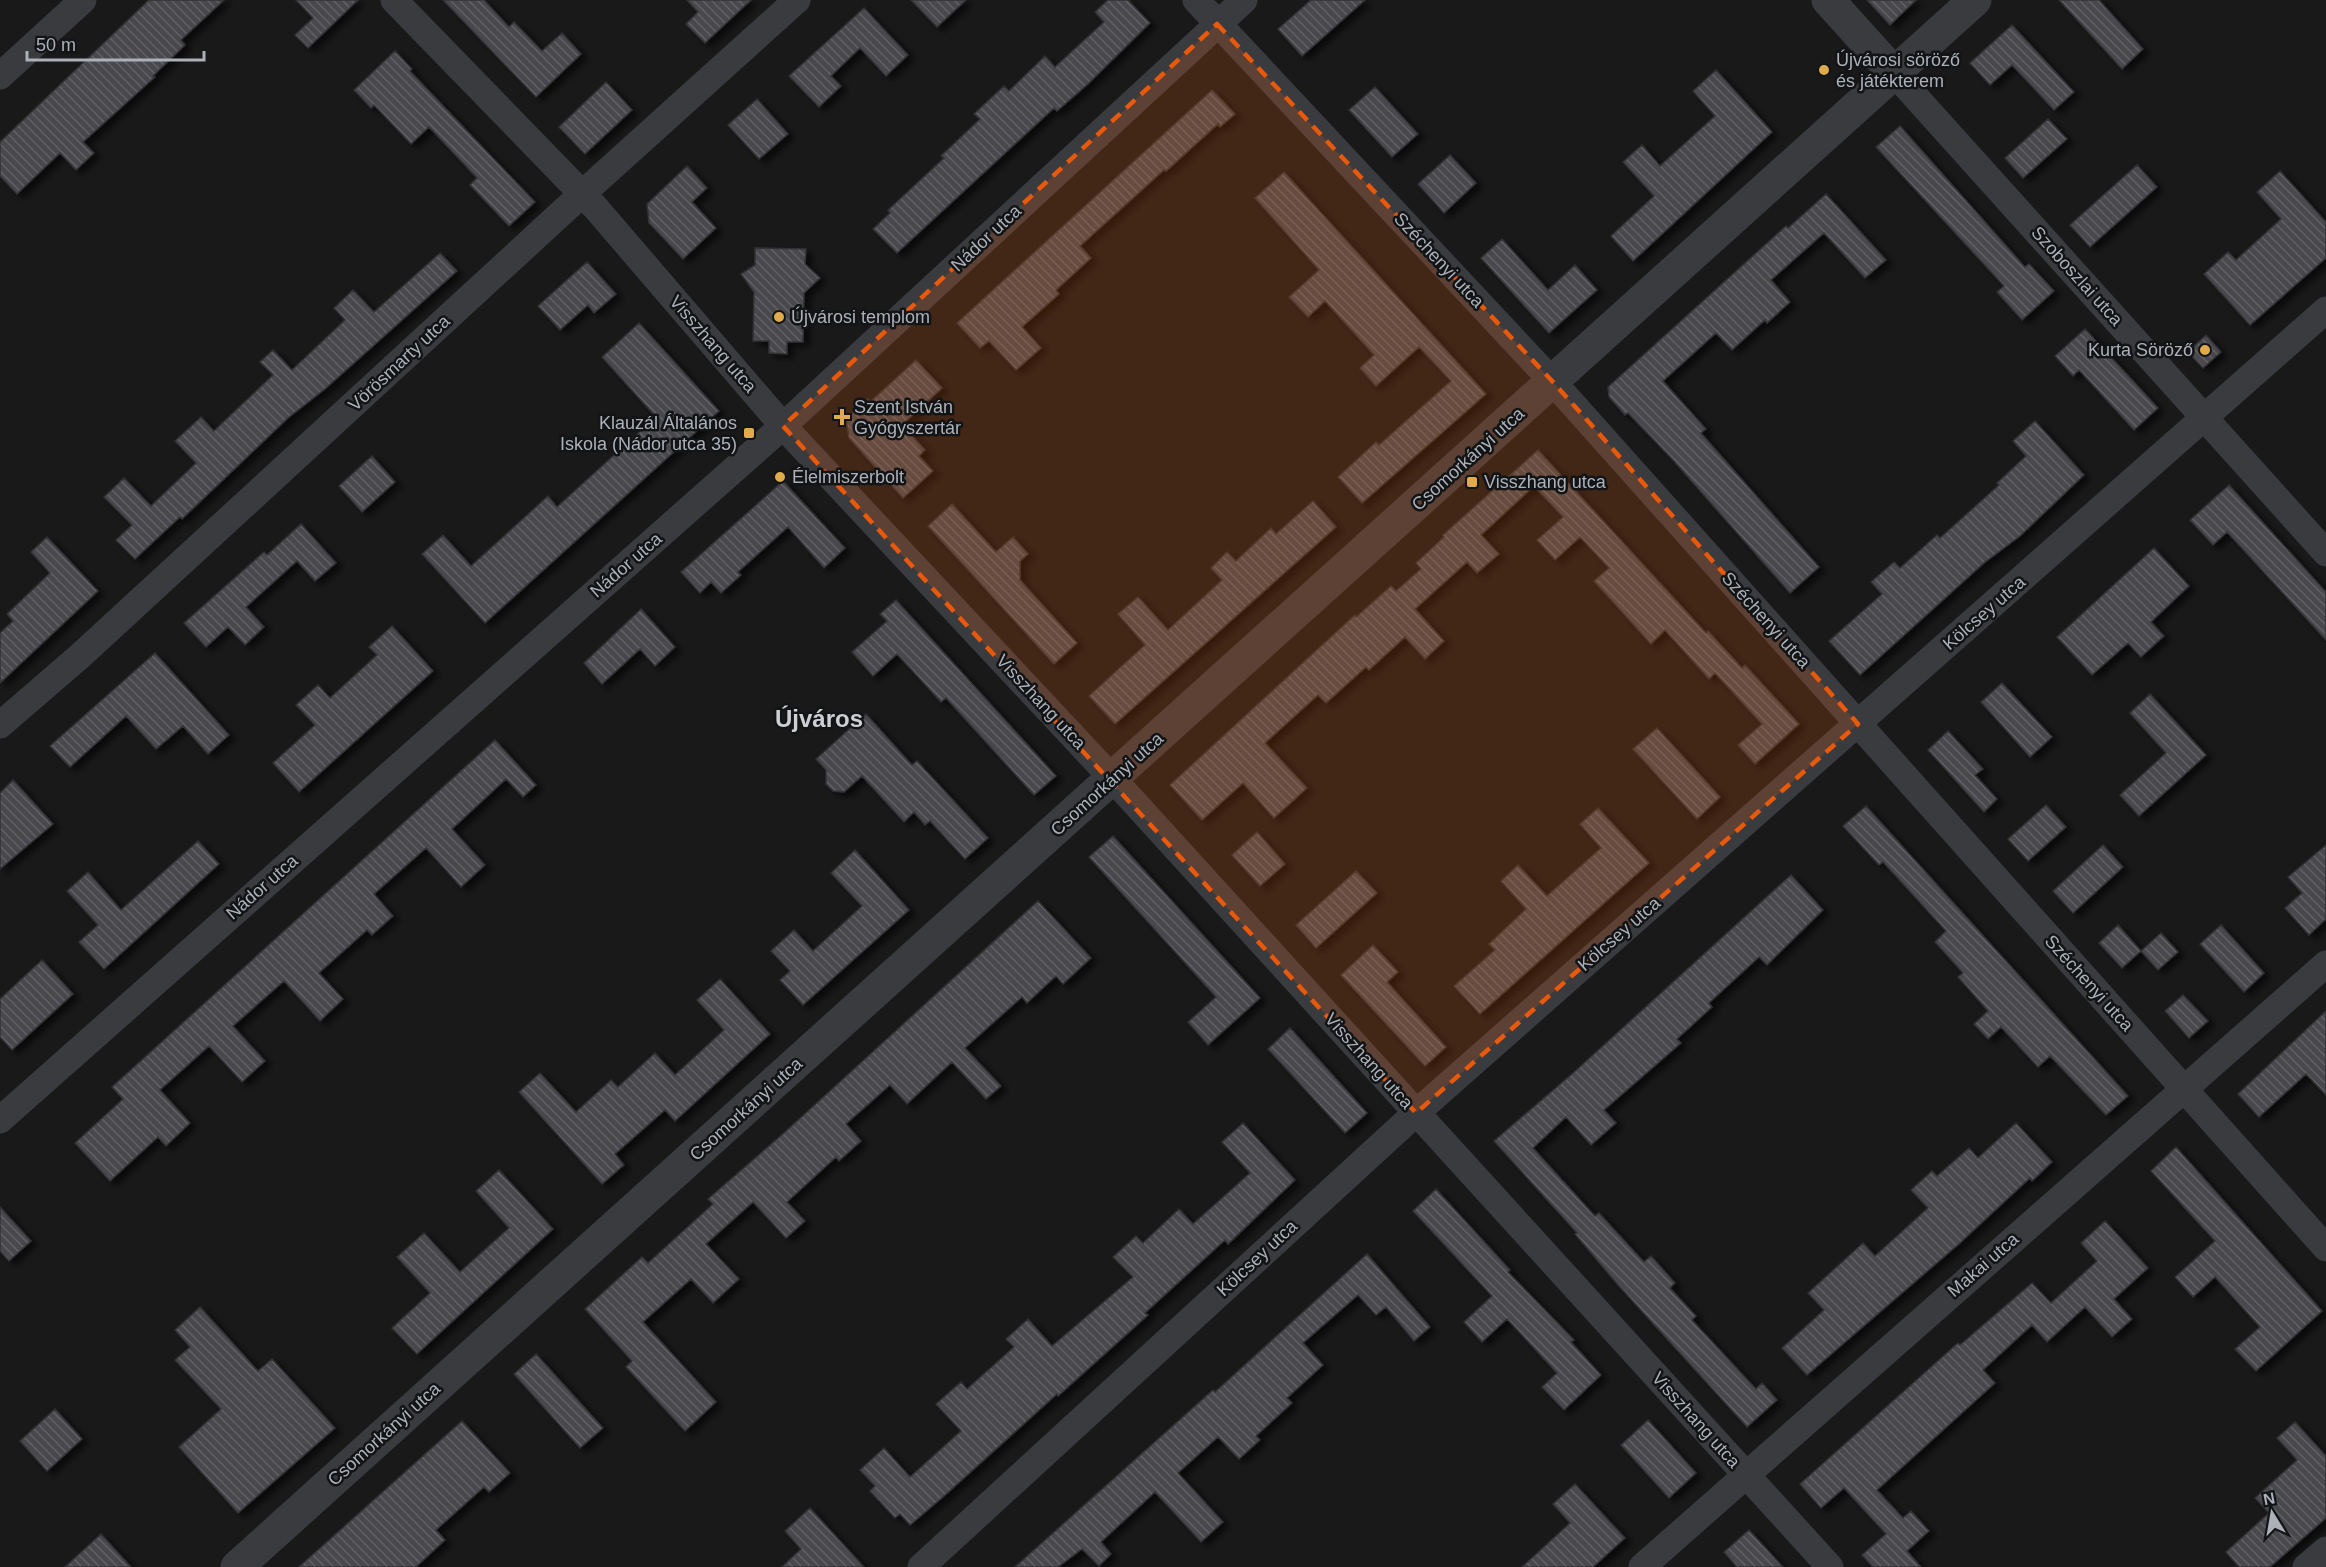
<svg xmlns="http://www.w3.org/2000/svg" width="2326" height="1567" font-family="Arial,sans-serif">
	<defs>
		<pattern id="building-back-hatch" width="6" height="6" patternUnits="userSpaceOnUse" patternTransform="scale(1.5)"><rect width="6" height="6" fill="#48494d"/><path d="M-1 5l2 2M0 0l6 6M5-1l2 2" fill="none" stroke="#606165"/></pattern>
		<filter id="shadow"><feDropShadow dx="6" dy="4" stdDeviation="3" flood-color="#0009"/></filter>
	</defs>
	<rect width="100%" height="100%" fill="#19191a"/>
	<path fill="url(#building-back-hatch)" stroke="#333336" stroke-width="1.5" filter="url(#shadow)" d="M149 0H224L181 40 185 45 153 76 155 77 83 142 94 153 76 170 60 153 17 194 0 176V142Z
		M296 0H358L308 48 295 35 313 18Z
		M443 0H484L509 27 514 22 542 51 562 33 581 54 536 97Z
		M687 0H751L705 43 686 24 698 12Z
		M911 0H966L937 27Z
		M1108 0H1128L1150 23 1088 84 1057 111 1054 108 897 253 873 229 890 213 888 210 944 158 941 156 980 119 974 114 1004 86 1009 91 1045 56 1055 67 1104 22 1095 12Z
		M1311 0H1365L1302 56 1278 29Z
		M1867 0H1916L1890 25Z
		M2059 0H2099L2143 49 2122 69Z
		M864 8 908 55 886 76 860 48 831 76 841 86 819 107 789 76Z
		M2012 25 2074 92 2054 110 2012 65 1990 85 1970 63Z
		M395 51 412 69 410 71 535 202 509 226 470 185 477 178 429 127 411 144 374 105 371 108 354 90Z
		M1716 70 1772 132 1633 261 1611 236 1654 196 1623 162 1642 145 1660 166 1715 116 1693 91Z
		M606 82 632 110 585 154 559 127Z
		M1375 87 1418 134 1392 157 1349 110Z
		M1212 90 1235 114 1220 127 1218 124 1166 171 1164 170 1080 246 1091 258 1056 290 1059 294 1022 327 1041 348 1016 370 989 341 980 348 957 323Z
		M757 99 788 134 759 159 728 125Z
		M2048 119 2067 139 2023 178 2005 158Z
		M1900 126 2025 267 2029 264 2054 291 2022 320 1997 292 2004 286 1876 147Z
		M1450 155 1476 183 1444 213 1418 184Z
		M2137 165 2157 187 2090 247 2070 225Z
		M687 166 707 188 692 202 716 228 683 259 649 223 647 204Z
		M2280 171 2326 222V258L2250 325 2204 274 2228 252 2236 260 2281 219 2257 192Z
		M1284 172 1486 394 1362 503 1338 477 1376 442 1379 445 1451 381 1419 347 1376 386 1360 368 1374 355 1325 301 1308 317 1289 297 1319 270 1255 198Z
		M1826 194 1886 260 1865 278 1824 233 1771 280 1790 302 1767 323 1765 320 1732 350 1716 333 1663 381 1706 429 1701 433 1819 567 1790 593 1672 459 1628 413 1625 415 1609 397 1608 387 1786 226 1788 228Z
		M1502 239 1548 290 1575 265 1597 290 1549 333 1481 258Z
		M755 248 806 249 805 264 820 278 804 293 803 342H787V354L769 353V341H753L754 292 741 274 755 265Z
		M440 253 457 271 325 389 288 418 182 519 180 517 135 559 116 540 132 525 104 497 124 478 151 506 196 463 175 441 201 417 214 431 273 375 260 362 273 350 292 370 345 320 334 308 353 290 374 312Z
		M587 262 616 294 594 313 588 305 560 330 538 306Z
		M639 323 719 411 485 623 422 554 443 535 471 566 548 496 557 507 656 417 602 357Z
		M2085 329 2158 408 2134 430 2079 370 2073 376 2055 356Z
		M2206 335 2221 352 2203 368 2188 352Z
		M916 360 942 388 902 425 925 450 919 456 933 471 903 498 849 438 846 419 868 399 870 402Z
		M2035 421 2084 475 2020 536 1984 563 1860 675 1829 641 1882 594 1871 582 1894 562 1900 568 1937 535 1940 538 1999 485 1997 483 2026 456 2013 441Z
		M1538 450 1706 633 1708 631 1742 668 1745 665 1799 724 1755 764 1738 745 1762 724 1715 673 1709 679 1665 630 1651 644 1594 581 1609 568 1580 537 1555 560 1537 540 1563 517 1534 486 1481 535 1499 554 1477 573 1467 562 1415 609 1444 641 1425 659 1405 637 1369 670 1366 667 1326 703 1318 695 1265 743 1307 788 1274 818 1243 783 1202 820 1170 785 1355 615 1356 617 1391 586 1396 591 1421 569 1416 563 1444 537 1443 535Z
		M372 456 395 482 362 512 339 486Z
		M783 481 845 548 824 568 788 527 738 572 741 575 721 593 711 582 700 593 681 572Z
		M2229 485 2326 592V640L2227 532 2213 545 2190 520Z
		M1313 501 1336 527 1115 724 1089 696 1145 645 1118 614 1138 597 1168 630 1222 580 1211 568 1227 552 1236 561 1271 528 1276 534Z
		M952 504 996 552 1013 537 1028 554 1020 561V580L1077 643 1054 664 928 526Z
		M301 524 336 563 315 581 297 561 246 607 264 627 245 645 228 627 206 647 184 623 264 552 267 555Z
		M47 537 98 591 0 683V633L13 621 7 614 50 573 31 552Z
		M2154 548 2189 586 2151 622 2164 636 2141 657 2128 643 2092 675 2057 637Z
		M896 600 1056 776 1034 795 946 698 941 702 897 654 873 676 852 652 887 621 880 614Z
		M641 609 675 647 655 666 640 649 602 684 584 663Z
		M392 626 433 671 299 792 273 763 315 725 296 705 318 685 330 698 377 655 369 647Z
		M155 653 229 735 208 754 183 726 156 749 126 716 70 767 50 746Z
		M2002 683 2052 737 2030 757 1981 702Z
		M2150 694 2206 755 2139 816 2120 795 2166 753 2130 713Z
		M866 714 912 765 917 761 988 838 965 859 930 821 925 825 914 812 904 822 862 776 844 792 833 791 826 784V770L816 759Z
		M1657 728 1720 797 1697 819 1633 749Z
		M1948 731 1983 769 1975 775 1997 799 1984 812 1928 750Z
		M495 740 536 785 523 797 506 779 452 829 485 865 461 887 426 848 374 894 393 916 372 935 367 930 319 973 343 999 320 1021 284 981 233 1026 265 1061 242 1082 209 1046 160 1090 190 1123 166 1146 158 1137 110 1181 75 1143 123 1099 112 1087Z
		M13 780 53 824 0 869V793Z
		M2046 805 2066 827 2028 861 2008 839Z
		M1866 806 2128 1096 2106 1115 2050 1056 2038 1067 2001 1027 1988 1039 1974 1024 1988 1011 1958 977 1963 973 1935 942 1946 931 1883 862 1879 865 1843 826Z
		M1598 808 1649 863 1480 1014 1454 986 1495 950 1489 944 1526 909 1501 881 1518 865 1547 896 1601 848 1580 824Z
		M1257 832 1285 864 1260 886 1232 855Z
		M1113 836 1260 998 1208 1045 1188 1022 1216 997 1089 857Z
		M198 841 219 864 104 969 79 942 98 925 67 891 88 872 121 910Z
		M2103 845 2123 867 2073 913 2053 891Z
		M2326 845V919L2309 935 2285 908 2302 893 2288 877Z
		M855 850 909 910 803 1005 780 980 790 971 771 951 794 930 813 951 862 906 831 873Z
		M1356 871 1377 893 1316 948 1296 925Z
		M1791 875 1823 910 1767 965 1759 957 1709 1003 1712 1007 1677 1039 1681 1043 1604 1110 1616 1123 1591 1145 1566 1117 1533 1148 1595 1216 1599 1213 1644 1262 1651 1256 1675 1283 1670 1288 1696 1316 1692 1320 1756 1389 1762 1383 1777 1400 1747 1427 1618 1285 1575 1234 1577 1233 1494 1141 1572 1074Z
		M1038 901 1091 958 1063 984 1056 976 1027 1003 1022 997 965 1048 1001 1086 986 1099 952 1062 907 1104 890 1085 846 1124 861 1141 839 1161 836 1157 787 1202 805 1221 786 1238 753 1202 706 1244 739 1279 713 1303 691 1279 643 1322 716 1402 685 1431 626 1367 632 1361 585 1309 642 1257 648 1263 713 1204 708 1199 784 1133Z
		M2118 925 2141 951 2122 968 2099 943Z
		M2221 925 2264 973 2244 992 2200 944Z
		M2161 933 2178 952 2158 970 2141 951Z
		M1373 945 1398 972 1387 982 1446 1047 1425 1066 1341 975Z
		M42 960 73 994 12 1050 0 1037V999Z
		M720 979 770 1034 675 1121 665 1110 615 1154 624 1165 602 1184 519 1092 540 1073 576 1112 611 1080 618 1087 655 1053 675 1075 724 1030 697 1000Z
		M2183 995 2208 1021 2189 1038 2165 1011Z
		M2326 1011V1095L2306 1074 2259 1117 2238 1094Z
		M1290 1028 1367 1113 1345 1133 1268 1049Z
		M1243 1123 1295 1180 1228 1244 1225 1240 1145 1313 1148 1315 1058 1396 1057 1394 943 1497 910 1525 900 1514 895 1518 870 1491 875 1486 860 1470 884 1448 910 1477 961 1431 936 1404 961 1382 967 1389 1014 1347 1006 1339 1028 1319 1052 1346 1133 1277 1113 1257 1136 1236 1143 1243 1179 1209 1193 1224 1250 1173 1222 1142Z
		M2016 1123 2052 1162 2032 1181 2030 1178 1960 1243 1807 1375 1782 1348 1824 1310 1808 1293 1863 1243 1875 1256 1928 1208 1911 1190 1932 1171 1937 1176 1969 1148 1978 1158Z
		M2176 1147 2322 1311 2256 1371 2235 1349 2260 1327 2215 1277 2193 1297 2175 1277 2215 1241 2151 1171Z
		M499 1170 553 1229 417 1354 392 1328 430 1293 397 1257 424 1233 460 1272 509 1228 476 1191Z
		M1436 1189 1510 1270 1508 1272 1574 1340 1571 1342 1601 1375 1564 1410 1542 1387 1557 1373 1507 1319 1482 1342 1464 1322 1492 1296 1413 1211Z
		M0 1207 31 1241 9 1261 0 1251Z
		M2105 1221 2148 1268 2114 1299 2132 1319 2112 1337 2085 1307 2047 1342 2032 1325 1983 1370 1995 1383 1877 1490 1903 1518 1911 1511 1929 1531 1907 1551 1921 1567H1873L1862 1555 1886 1534 1844 1488 1821 1508 1800 1484 1958 1343 1960 1345 2032 1283 2051 1303 2097 1261 2081 1243Z
		M1367 1254 1430 1327 1414 1341 1386 1307 1376 1315 1358 1295 1303 1343 1323 1365 1287 1398 1292 1403 1256 1436 1260 1440 1239 1459 1218 1437 1178 1473 1223 1522 1201 1542 1155 1492 1101 1542 1111 1554 1099 1566 1082 1549 1058 1567H1015L1213 1390 1215 1392Z
		M200 1307 258 1371 272 1359 335 1428 238 1513 179 1447 221 1409 175 1360 190 1347 175 1330Z
		M536 1354 603 1428 580 1448 514 1374Z
		M55 1409 82 1439 47 1471 20 1441Z
		M1648 1420 1696 1473 1669 1498 1621 1445Z
		M462 1421 510 1473 489 1492 484 1487 436 1530 445 1540 416 1567H299Z
		M2295 1422 2326 1456V1518L2270 1567H2239L2226 1552 2269 1513 2255 1498 2297 1460 2277 1438Z
		M1575 1484 1625 1538 1593 1567H1522L1570 1523 1553 1504Z
		M810 1508 864 1567H782L801 1549 785 1531Z
		M1749 1530 1783 1567H1737L1724 1552Z
		M101 1534 131 1567H65Z"/>
	<g fill="none" stroke-linecap="round" stroke-linejoin="round">
		<path stroke="#3a3b3f" stroke-width="27" d="M394 0 595 207 783 426 1113 779 1830 1567
			M1196 0 1553 382 2326 1248
			M1895 74 2326 553
			M0 76 83 0
			M0 725 80 656 582 194 797 0
			M0 1120 783 426 1244 0
			M921 1567 1416 1113 2326 310
			M1642 1567 2326 964
			M2306 1567 2326 1550"/>
		<path stroke="#3a3b3f" stroke-width="33" d="M1828 0 1895 74
			M237 1567 1975 0"/>
	</g>
	<path fill="#e8590c" fill-opacity="0.2" stroke="#e8590c" stroke-width="4.5" stroke-dasharray="12 8" stroke-linejoin="round" d="M1217 24 1553 382 1858 724 1416 1113 783 426Z"/>
	<g fill="#dfab4c" stroke="#131415" stroke-width="2">
		<circle cx="1824" cy="70" r="6"/>
		<circle cx="779" cy="317" r="6"/>
		<circle cx="2205" cy="350" r="6"/>
		<path d="M839 408h6v6h6v6h-6v6h-6v-6h-6v-6h6z"/>
		<rect x="743" y="427" width="12" height="12" rx="3"/>
		<circle cx="780" cy="477" r="6"/>
		<rect x="1466" y="476" width="12" height="12" rx="3"/>
	</g>
	<g text-anchor="middle" stroke-width="5" stroke-linejoin="round" paint-order="stroke">
		<g font-size="18" fill="#acb0b9" stroke="#131415" text-anchor="start">
			<text x="1836" y="66">Újvárosi söröző<tspan x="1836" dy="21">és játékterem</tspan></text>
			<text x="791" y="323">Újvárosi templom</text>
			<text x="2193" y="356" text-anchor="end">Kurta Söröző</text>
			<text x="854" y="413">Szent István<tspan x="854" dy="21">Gyógyszertár</tspan></text>
			<text x="737" y="429" text-anchor="end">Klauzál Általános<tspan x="737" dy="21">Iskola (Nádor utca 35)</tspan></text>
			<text x="792" y="483">Élelmiszerbolt</text>
			<text x="1484" y="488">Visszhang utca</text>
		</g>
		<g font-size="18" fill="#acb0b9" stroke="#131415">
			<text transform="translate(986 238) rotate(-43)" y="6">Nádor utca</text>
			<text transform="translate(1439 260) rotate(47)" y="6">Széchenyi utca</text>
			<text transform="translate(2077 276) rotate(48)" y="6">Szoboszlai utca</text>
			<text transform="translate(713 344) rotate(49)" y="6">Visszhang utca</text>
			<text transform="translate(399 363) rotate(-43)" y="6">Vörösmarty utca</text>
			<text transform="translate(1468 459) rotate(-42)" y="6">Csomorkányi utca</text>
			<text transform="translate(626 565) rotate(-41)" y="6">Nádor utca</text>
			<text transform="translate(1984 613) rotate(-41)" y="6">Kölcsey utca</text>
			<text transform="translate(1766 620) rotate(48)" y="6">Széchenyi utca</text>
			<text transform="translate(1041 702) rotate(47)" y="6">Visszhang utca</text>
			<text transform="translate(1107 784) rotate(-42)" y="6">Csomorkányi utca</text>
			<text transform="translate(262 887) rotate(-41)" y="6">Nádor utca</text>
			<text transform="translate(1619 934) rotate(-41)" y="6">Kölcsey utca</text>
			<text transform="translate(2089 983) rotate(48)" y="6">Széchenyi utca</text>
			<text transform="translate(1369 1061) rotate(48)" y="6">Visszhang utca</text>
			<text transform="translate(746 1109) rotate(-42)" y="6">Csomorkányi utca</text>
			<text transform="translate(1257 1258) rotate(-43)" y="6">Kölcsey utca</text>
			<text transform="translate(1983 1265) rotate(-41)" y="6">Makai utca</text>
			<text transform="translate(1696 1420) rotate(48)" y="6">Visszhang utca</text>
			<text transform="translate(384 1434) rotate(-42)" y="6">Csomorkányi utca</text>
		</g>
		<g font-size="24" font-weight="bold" fill="#cdcfd5" stroke="#131415">
			<text x="819" y="727">Újváros</text>
		</g>
	</g>
	<g transform="translate(2272 1513) rotate(349)" stroke="#131415" stroke-width="4.5" paint-order="stroke">
	<path d="M0-4.5L10 22L0 15L-10 22Z" fill="#acb0b9"/>
	<text y="-9" font-size="16" font-weight="bold" text-anchor="middle" fill="#acb0b9">N</text>
	</g>
	<path d="M27 51v9h177v-9" fill="none" stroke="#acb0b9" stroke-width="3"/>
	<text x="36" y="51" font-size="18" fill="#acb0b9" stroke="#131415" stroke-width="4.5" paint-order="stroke">50 m</text>
</svg>
